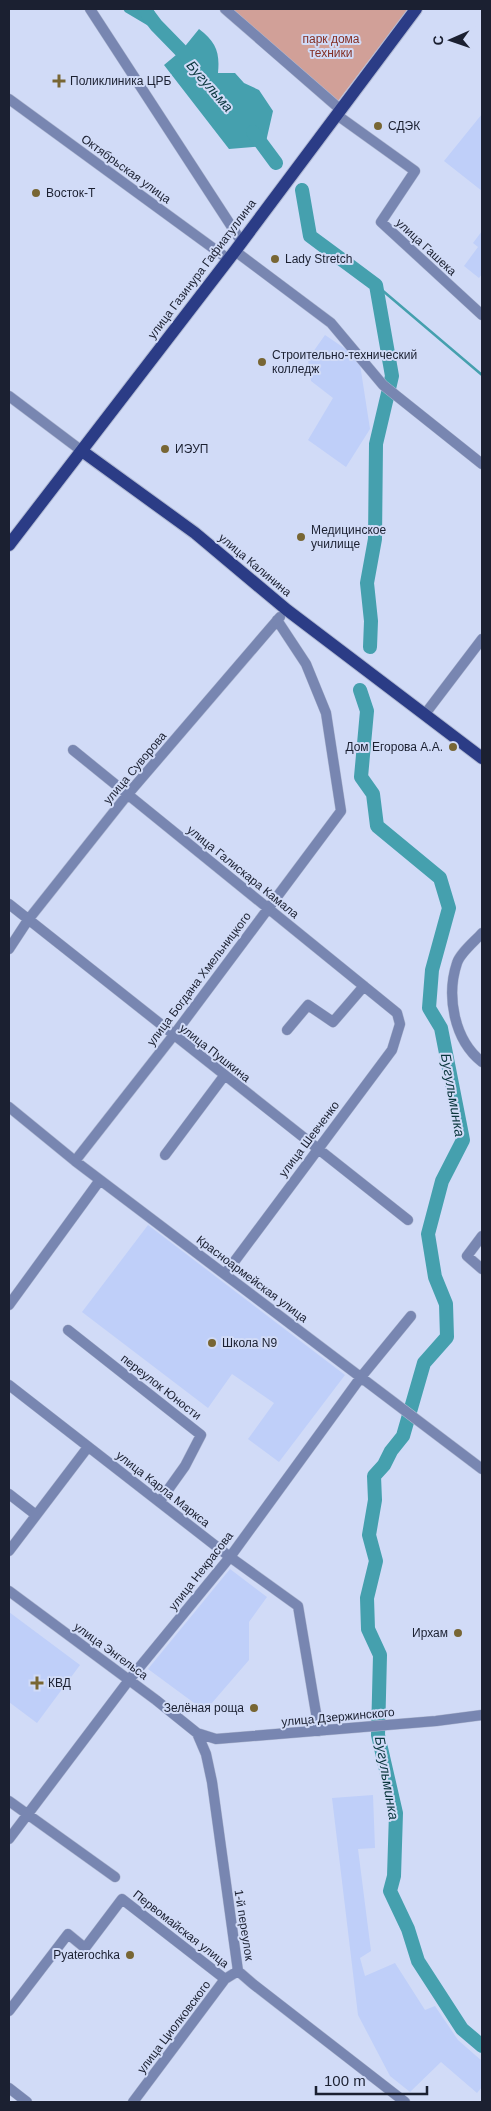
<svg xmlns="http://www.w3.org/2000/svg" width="491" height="2111" font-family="Helvetica,sans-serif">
	<rect width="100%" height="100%" fill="#d1dbf7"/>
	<path fill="#bfcff9" d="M482 114V191L444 161Z
		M482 231V274L479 278 464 266 478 247 473 243Z
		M325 335 359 358 370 429 346 467 308 440 333 398 311 381 308 359Z
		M148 1225 345 1375 279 1462 248 1439 274 1403 232 1374 208 1408 82 1312Z
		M230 1569 267 1597 249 1622V1660L205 1711 148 1669Z
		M9 1612 80 1665 37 1723 9 1702Z
		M373 1795 375 1848 358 1849 371 1951 360 1958 365 1976 395 1963 425 2010 435 2006 458 2040 482 2061V2087L477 2093 441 2062 410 2092 390 2076 358 2015 332 1798Z"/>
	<path fill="#d1a098" d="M231 9H408L338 101Z"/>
	<path fill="#45a0ae" d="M123 9H153L160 22 152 28 125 12Z
		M199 29C216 42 220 52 218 73H235L244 83 259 90 273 111 265 146 229 149 164 65 182 50Z"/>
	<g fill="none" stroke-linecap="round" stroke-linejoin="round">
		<path stroke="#45a0ae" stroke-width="2.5" d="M376 285 482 375"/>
		<path stroke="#45a0ae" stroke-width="14" d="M144 9 156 25 194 64
			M253 132 276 163
			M302 190 310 236 376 285 392 376 376 444 375 539 367 583 371 621 370 647
			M360 690 367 711 361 777 373 794 377 826 440 878 449 908 432 970 429 1008 441 1028 463 1140 442 1181 428 1234 435 1277 446 1304 447 1337 424 1363 403 1436 391 1451 384 1465 374 1476 375 1500 369 1535 376 1561 367 1598 368 1629 380 1655 378 1735 396 1813 394 1876 390 1891 408 1929 418 1961 462 2029 482 2046"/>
		<defs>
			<path id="minor" d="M90 9 241 241
				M225 9 341 110
				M9 99 228 259
				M337 115 415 171 381 222 482 315
				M235 251 331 323 383 385 482 464
				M9 396 82 451
				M425 714 482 639
				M73 750 397 1013 400 1024 392 1050 225 1274
				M9 904 408 1220
				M482 933C475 941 460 953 457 963 446 996 454 1040 482 1062
				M9 949 28 920 128 794 280 617
				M287 1030 308 1005 333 1022 364 986
				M9 1107 75 1161 482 1469
				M165 1155 224 1076
				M75 1161 173 1036 341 811 326 713 306 664 277 620
				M482 1236 467 1256 482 1269
				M9 1305 100 1180
				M68 1330 201 1435 185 1466 160 1501
				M9 1385 230 1557 298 1606 319 1731
				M9 1494 36 1515
				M9 1551 88 1447
				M9 1591 156 1700 197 1733 216 1739 436 1721 482 1715
				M197 1733 206 1754 212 1782 238 1971 253 1984 405 2102
				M9 1801 115 1877
				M9 1839 129 1680 230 1557 361 1377 411 1316
				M9 2011 68 1934 85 1948 122 1899 225 1979
				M9 2088 27 2102
				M133 2102 225 1979 238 1971"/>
			<path id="major" d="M82 451 195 533 287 610 482 758
				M9 545 235 251 416 9"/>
		</defs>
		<use href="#minor" stroke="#b0b9d3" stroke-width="11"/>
		<use href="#major" stroke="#b0b9d3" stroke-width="14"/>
		<use href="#minor" stroke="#7886b1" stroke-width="10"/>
		<use href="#major" stroke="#2b3c86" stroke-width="12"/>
	</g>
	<g fill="#786634" stroke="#d1dbf7" stroke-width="2">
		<path d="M56.5 73.5h5v5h5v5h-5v5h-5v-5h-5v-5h5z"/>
		<circle cx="378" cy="126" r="5"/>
		<circle cx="36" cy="193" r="5"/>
		<circle cx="275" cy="259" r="5"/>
		<circle cx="262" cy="362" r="5"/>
		<circle cx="165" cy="449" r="5"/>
		<circle cx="301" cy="537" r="5"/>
		<circle cx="453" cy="747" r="5"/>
		<circle cx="212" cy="1343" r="5"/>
		<circle cx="458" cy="1633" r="5"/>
		<path d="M34.5 1675.5h5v5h5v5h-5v5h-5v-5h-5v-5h5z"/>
		<circle cx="254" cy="1708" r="5"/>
		<circle cx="130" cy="1955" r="5"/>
	</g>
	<g text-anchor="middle" stroke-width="4" stroke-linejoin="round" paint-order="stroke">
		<g font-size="12" fill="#832f25" stroke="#d1dbf7">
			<text x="331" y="43">парк дома<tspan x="331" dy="14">техники</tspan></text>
		</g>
		<g font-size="12" fill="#1b2031" stroke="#d1dbf7" text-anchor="start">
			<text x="70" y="85">Поликлиника ЦРБ</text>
			<text x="388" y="130">СДЭК</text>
			<text x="46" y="197">Восток-Т</text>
			<text x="285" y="263">Lady Stretch</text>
			<text x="272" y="359">Строительно-технический<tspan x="272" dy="14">колледж</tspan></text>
			<text x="175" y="453">ИЭУП</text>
			<text x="311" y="534">Медицинское<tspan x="311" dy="14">училище</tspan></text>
			<text x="443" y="751" text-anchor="end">Дом Егорова А.А.</text>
			<text x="222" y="1347">Школа N9</text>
			<text x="448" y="1637" text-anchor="end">Ирхам</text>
			<text x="48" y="1687">КВД</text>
			<text x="244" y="1712" text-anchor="end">Зелёная роща</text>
			<text x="120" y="1959" text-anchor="end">Pyaterochka</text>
		</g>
		<g font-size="12" fill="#1b2031" stroke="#d1dbf7">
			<text transform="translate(126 169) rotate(36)" y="4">Октябрьская улица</text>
			<text transform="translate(426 247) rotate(43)" y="4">улица Гашека</text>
			<text transform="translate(202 269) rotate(-53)" y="4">улица Газинура Гафиатуллина</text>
			<text transform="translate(255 565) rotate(40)" y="4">улица Калинина</text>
			<text transform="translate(135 768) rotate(-50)" y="4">улица Суворова</text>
			<text transform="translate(243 872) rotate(39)" y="4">улица Галискара Камала</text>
			<text transform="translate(199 979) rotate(-53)" y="4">улица Богдана Хмельницкого</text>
			<text transform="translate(215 1053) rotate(38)" y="4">улица Пушкина</text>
			<text transform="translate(309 1139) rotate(-53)" y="4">улица Шевченко</text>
			<text transform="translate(252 1279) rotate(37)" y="4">Красноармейская улица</text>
			<text transform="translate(161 1387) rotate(38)" y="4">переулок Юности</text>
			<text transform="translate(163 1489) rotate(38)" y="4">улица Карла Маркса</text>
			<text transform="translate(201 1571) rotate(-52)" y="4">улица Некрасова</text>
			<text transform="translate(111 1651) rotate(36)" y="4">улица Энгельса</text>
			<text transform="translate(338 1717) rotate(-5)" y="4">улица Дзержинского</text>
			<text transform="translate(244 1925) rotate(81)" y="4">1-й переулок</text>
			<text transform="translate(181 1929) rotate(38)" y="4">Первомайская улица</text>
			<text transform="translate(174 2027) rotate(-53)" y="4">улица Циолковского</text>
		</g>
		<g font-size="14" font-style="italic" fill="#0a363d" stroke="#d1dbf7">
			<text transform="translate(210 86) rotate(49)" y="5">Бугульма</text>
			<text transform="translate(453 1095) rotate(80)" y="5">Бугульминка</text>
			<text transform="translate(387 1778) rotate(80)" y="5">Бугульминка</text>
		</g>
	</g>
	<rect width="491" height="2111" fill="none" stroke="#1b2031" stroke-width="20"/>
	<g transform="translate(451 40) rotate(268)" stroke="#d1dbf7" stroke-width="4" paint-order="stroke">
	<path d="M0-4L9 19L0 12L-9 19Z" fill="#1b2031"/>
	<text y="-8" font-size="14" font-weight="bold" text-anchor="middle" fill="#1b2031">С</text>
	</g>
	<path d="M316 2086v8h111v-8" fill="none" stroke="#1b2031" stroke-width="2.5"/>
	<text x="324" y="2086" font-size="15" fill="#1b2031" stroke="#d1dbf7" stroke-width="4" paint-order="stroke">100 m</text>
</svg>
